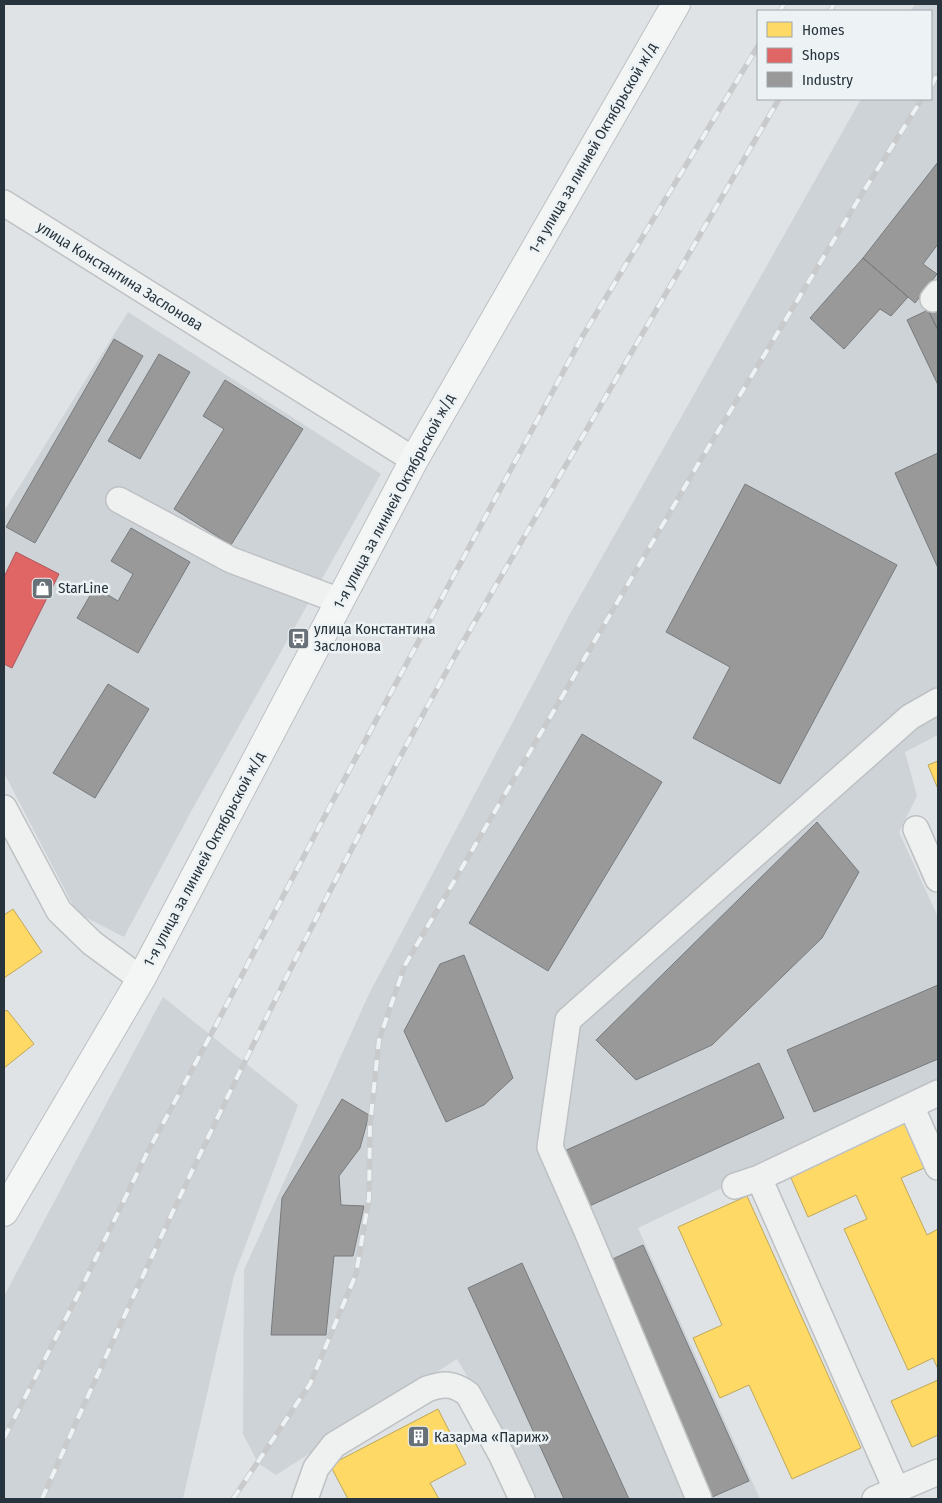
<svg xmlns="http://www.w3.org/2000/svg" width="942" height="1503" font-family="'Fira Sans Condensed',sans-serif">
	<rect width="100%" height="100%" fill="#e0e3e5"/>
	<path fill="#ced3d8" d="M915 4H938V735L905 752 917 796 899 832 938 917V1085L638 1228 760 1499H535L509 1448 457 1359 276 1475 258 1463 243 1434 244 1270 369 994 571 612 861 99H931V11H911Z
		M128 312 381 474 193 808 124 937 77 913 4 773V511Z
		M163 997 298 1105 234 1276 183 1499H4V1296Z"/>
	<path fill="#ffd966" stroke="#bea85a" d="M938 761V789L928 765Z
		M13 909 42 952 4 978V915Z
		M7 1010 34 1044 4 1068V1012Z
		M907 1117 929 1166 901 1178 927 1235 938 1229V1369L933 1358 908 1370 844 1229 867 1219 856 1195 808 1217 788 1171Z
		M747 1196 861 1448 792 1479 749 1385 720 1398 693 1338 722 1325 678 1227Z
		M938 1380V1435L912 1447 891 1401Z
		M438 1409 466 1464 430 1483 439 1499H348L330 1465Z"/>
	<path fill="#e06666" stroke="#a9575a" d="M16 552 59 574 12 668 4 664V577Z"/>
	<path fill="#999" stroke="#777b7d" d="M938 162V244L923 264 937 274 915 303 863 258Z
		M863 258 908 297 891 316 880 309 844 349 810 318Z
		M938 305V330L928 310Z
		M928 310 938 330V385L907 320Z
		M114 339 143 356 35 543 6 527Z
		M159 354 190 372 140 459 108 441Z
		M225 380 303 429 231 545 174 509 224 429 203 416Z
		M938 453V568L895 473Z
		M745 484 897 565 780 784 693 738 730 667 666 632Z
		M131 528 190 562 138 653 77 618 95 587 118 601 133 574 111 561Z
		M108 684 149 709 95 798 53 773Z
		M582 734 662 782 548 971 469 923Z
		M817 822 859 872 822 938 712 1045 636 1080 596 1040Z
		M464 955 513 1078 484 1105 446 1122 404 1031 440 964Z
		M938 985V1059L814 1112 787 1050Z
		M759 1063 784 1118 585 1208 560 1153Z
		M342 1099 369 1115 360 1148 339 1176 341 1205 364 1206 353 1256H334L326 1335H271L282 1198Z
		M643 1245 749 1481 710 1498 604 1263Z
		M522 1263 629 1499H564L468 1288Z"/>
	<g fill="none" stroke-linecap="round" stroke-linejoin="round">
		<defs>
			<path id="minor" d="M4 203 414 460
				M933 299 938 293
				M119 500 231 560 340 601
				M4 808 59 911 92 943 141 979
				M916 829 938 879
				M911 1106 938 1167
				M759 1178 893 1482 896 1490
				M735 1186 759 1178 938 1093
				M305 1499 316 1468 334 1445 427 1389C444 1383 453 1383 468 1394L502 1456 522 1499
				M699 1499 586 1229 550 1147 568 1020 910 717 938 701
				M875 1499 938 1472"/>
			<path id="major" d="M4 1212 141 979 414 460 676 4"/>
		</defs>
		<use href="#minor" stroke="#bec1c3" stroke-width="28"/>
		<use href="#major" stroke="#bcc0c3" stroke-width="30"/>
		<use href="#minor" stroke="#eff1f1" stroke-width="25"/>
		<use href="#major" stroke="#f4f5f5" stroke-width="28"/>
		<defs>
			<path id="rail" d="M780 11 784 4
				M830 11 834 4
				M931 86 938 74
				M4 1438 79 1293 146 1155 215 1027 329 808 582 337 758 46
				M42 1499C169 1212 304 929 456 654L779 99
				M233 1499 310 1384 356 1274 369 1198 370 1125 379 1040 405 965 700 461 860 197 922 99"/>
		</defs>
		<use href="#rail" stroke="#c8cacc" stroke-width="5.5"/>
		<use href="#rail" stroke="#edf2f4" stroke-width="4" stroke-dasharray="11" stroke-linecap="butt"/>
	</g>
	<defs>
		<symbol id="shop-square" viewBox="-11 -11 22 22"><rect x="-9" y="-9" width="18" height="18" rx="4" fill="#687178" stroke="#edf2f4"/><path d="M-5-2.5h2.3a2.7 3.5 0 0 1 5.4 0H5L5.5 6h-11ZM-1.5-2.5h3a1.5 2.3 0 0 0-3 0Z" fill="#fff"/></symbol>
		<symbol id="bus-square" viewBox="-11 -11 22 22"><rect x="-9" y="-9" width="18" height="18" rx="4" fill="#687178" stroke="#edf2f4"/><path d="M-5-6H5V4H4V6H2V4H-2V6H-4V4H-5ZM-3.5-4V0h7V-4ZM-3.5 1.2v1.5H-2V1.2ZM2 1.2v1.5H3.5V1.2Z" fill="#fff"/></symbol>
		<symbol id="building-square" viewBox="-11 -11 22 22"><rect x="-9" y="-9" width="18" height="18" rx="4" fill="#687178" stroke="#edf2f4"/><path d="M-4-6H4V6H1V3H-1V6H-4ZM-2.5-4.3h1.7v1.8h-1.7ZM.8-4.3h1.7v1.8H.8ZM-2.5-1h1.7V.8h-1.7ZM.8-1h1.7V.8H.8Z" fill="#fff"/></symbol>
	</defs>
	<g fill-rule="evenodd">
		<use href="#shop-square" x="30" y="576" width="25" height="25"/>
		<use href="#bus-square" x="286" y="626" width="25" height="25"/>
		<use href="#building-square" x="406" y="1424" width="25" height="25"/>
	</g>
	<g text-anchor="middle" stroke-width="5" stroke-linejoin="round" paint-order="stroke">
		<g font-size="15" fill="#28343d" stroke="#edf2f4">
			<text transform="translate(593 148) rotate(-60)" y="5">1-я улица за линией Октябрьской ж/д</text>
			<text transform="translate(120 276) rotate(32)" y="5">улица Константина Заслонова</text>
			<text transform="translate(394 501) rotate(-62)" y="5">1-я улица за линией Октябрьской ж/д</text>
			<text transform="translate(204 859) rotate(-62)" y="5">1-я улица за линией Октябрьской ж/д</text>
		</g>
		<g font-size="15" fill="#28343d" stroke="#edf2f4" text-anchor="start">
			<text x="58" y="593">StarLine</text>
			<text x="314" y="634">улица Константина<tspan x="314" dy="17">Заслонова</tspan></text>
			<text x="434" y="1442">Казарма «Париж»</text>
		</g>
	</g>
	<rect width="942" height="1503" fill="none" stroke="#28343d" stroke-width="10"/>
	<rect x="757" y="10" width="175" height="90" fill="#edf2f4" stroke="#9ea6ab"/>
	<rect x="767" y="22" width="25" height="15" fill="#ffd966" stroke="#9ea6ab"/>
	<text x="802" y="35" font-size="15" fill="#28343d">Homes</text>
	<rect x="767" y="48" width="25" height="15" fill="#e06666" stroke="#9ea6ab"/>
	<text x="802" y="60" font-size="15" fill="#28343d">Shops</text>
	<rect x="767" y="72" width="25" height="15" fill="#999999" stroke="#9ea6ab"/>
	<text x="802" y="85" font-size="15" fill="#28343d">Industry</text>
</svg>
